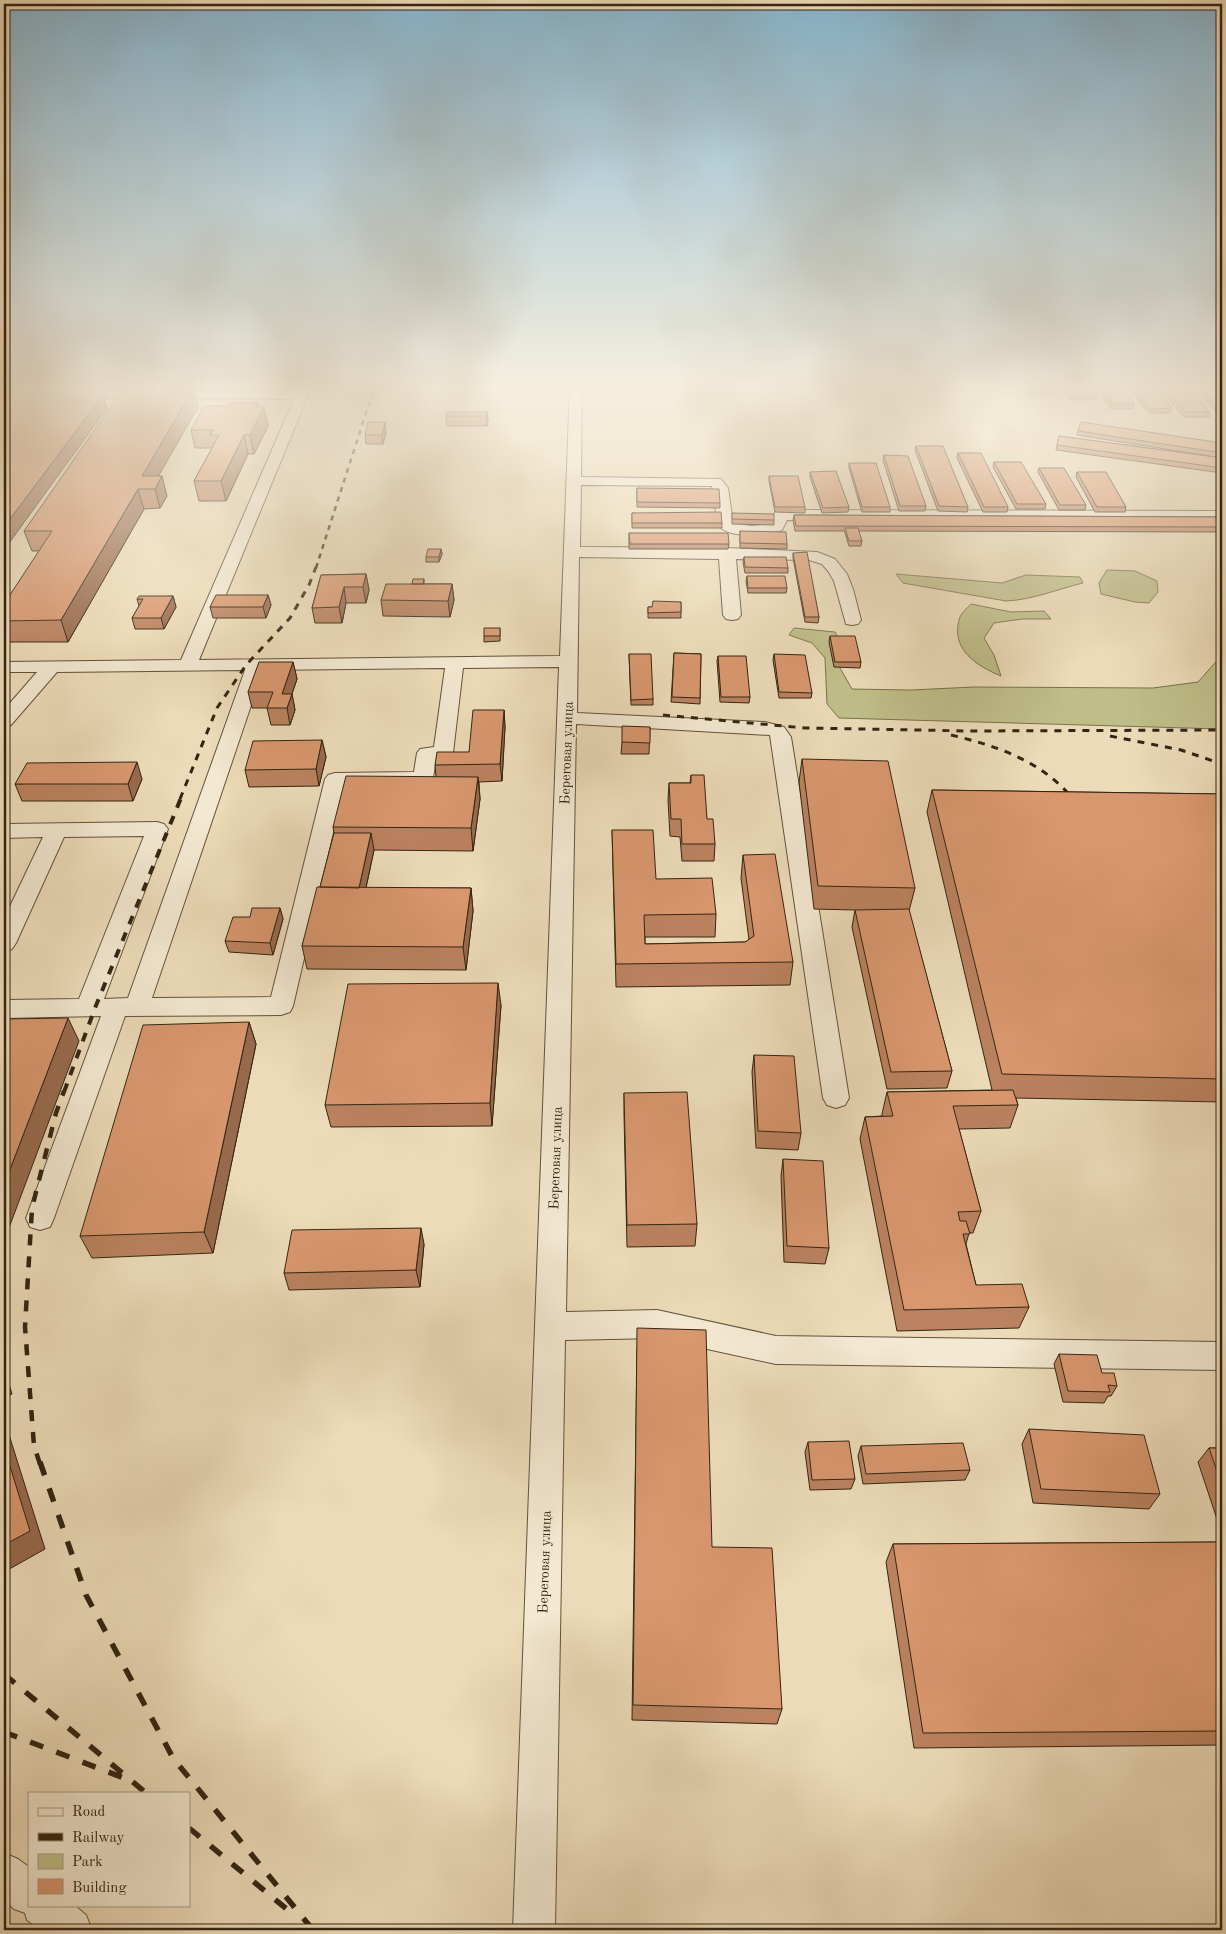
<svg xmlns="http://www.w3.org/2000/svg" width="1226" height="1934" font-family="'Old Standard TT',serif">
	<rect width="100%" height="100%" fill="#ecdbb8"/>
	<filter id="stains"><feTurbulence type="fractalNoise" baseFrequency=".004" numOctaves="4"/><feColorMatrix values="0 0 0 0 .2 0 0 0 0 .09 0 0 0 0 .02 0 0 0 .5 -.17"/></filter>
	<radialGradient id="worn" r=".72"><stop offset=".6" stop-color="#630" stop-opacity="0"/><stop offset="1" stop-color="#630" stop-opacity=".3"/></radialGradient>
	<path fill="#bfbe89" stroke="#79724e" d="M1107 570 1135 571 1157 581 1158 592 1149 603 1135 602 1101 594 1099 583Z
		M896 574 1002 583 1026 575 1080 577 1083 583C1058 589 1032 600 1006 601L903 583Z
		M971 604 1011 612 1044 611 1051 619H1022L994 623 984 638 994 655 1001 676C977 666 951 650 959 620 960 614 967 608 971 604Z
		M794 628 835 632 840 641 836 661 852 689 911 690 974 687 1153 688 1198 682 1222 655V729L839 718 827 704 825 658 812 643 789 635Z"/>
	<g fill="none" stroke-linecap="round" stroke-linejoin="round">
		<defs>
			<path id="minor" d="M570 385H582L581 477 721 479 728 488 733 523 751 526 770 524 775 512 780 510 1222 511V521L787 520 782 530C767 535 730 540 718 525L712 486 581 485 580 547 727 548 817 552 835 559 847 574 853 589 861 620 858 624 852 625 846 624 834 581 828 571 822 564 809 560 736 559 741 615 738 619 732 620 726 619 723 615 719 559 579 557 577 713 765 722 784 727 791 737 849 1098 845 1105 836 1108 827 1105 823 1098 770 735 576 724 566 1312 657 1310 776 1336 1222 1342V1370L776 1364 657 1338 565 1340 555 1930H513L559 667 463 668 453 753 450 757 436 759 433 778 430 782 423 784 344 785 293 1006 290 1012 281 1015 125 1016 54 1218 50 1227 40 1230 30 1227 26 1218 101 1016 4 1018V1000L79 999 144 836 64 837 16 943 12 949 4 951V919L43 837 4 838V824L157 822 164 824 168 829 104 999 128 998 245 670 57 672 11 725 4 727V710L37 672H4V662L181 660 294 399 74 398 73 395 79 391H302L308 395 199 660 560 656ZM445 668 434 747 420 749 417 753 414 772 335 773 328 775 325 779 271 997 152 998 263 670Z
				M4 1853 18 1859 29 1867V1905H74L86 1915 92 1930H40L27 1920 25 1913 14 1909 4 1899Z"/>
		</defs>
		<use href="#minor" stroke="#61523c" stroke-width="2"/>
		<use href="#minor" fill="#f3e8d1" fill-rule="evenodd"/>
		<path stroke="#332513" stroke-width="2.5" stroke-dasharray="5 5" stroke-linecap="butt" d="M316 568 375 385"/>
		<path stroke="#332513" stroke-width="3" stroke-dasharray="7 7" stroke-linecap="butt" d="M663 715 805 728 970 731 1222 730
			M951 735C997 746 1042 761 1073 799
			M1110 736 1181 750 1222 764
			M180 799 217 708 246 665 290 618 309 585 316 567"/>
		<path stroke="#332513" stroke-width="4" stroke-dasharray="9 9" stroke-linecap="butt" d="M1072 798 1076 802
			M64 1092 95 1008 181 798"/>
		<path stroke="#332513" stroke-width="4.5" stroke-dasharray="11 11" stroke-linecap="butt" d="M40 1464 34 1446 25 1327 32 1208 56 1113 64 1091"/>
		<path stroke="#332513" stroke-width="5.5" stroke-dasharray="14 14" stroke-linecap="butt" d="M40 1462 86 1595 173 1758 313 1930
			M4 1674 146 1793
			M4 1732 124 1778
			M189 1828 295 1916"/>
	</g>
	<path fill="#bb825f" stroke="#332513" d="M4 385H24H19L15 390H4Z
		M189 385H211L209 388H190Z
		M234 385H257L255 388H234Z
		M1019 385H1053L1058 390 1057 394 1029 396Z
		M1059 385H1088L1097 395 1095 400H1071Z
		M1093 385H1119L1134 404 1133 409H1112Z
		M1126 385H1152L1172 408 1170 413H1149Z
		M1157 385H1186L1210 412 1209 417H1184Z
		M1192 385H1219L1222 389V419Z
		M258 403 259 407 268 426 254 454H248L226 501H199L194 481 212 448H195L191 430 229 406Z
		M198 407 158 476 167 496 160 508 144 509 68 642H4V604L39 551H32L24 531Z
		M487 412 488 421 487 426H447L446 416Z
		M1078 431 1222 443V458L1077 435Z
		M386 432 383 444H366L365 435Z
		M1059 436 1222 458V473L1056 450Z
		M916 446 968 507 967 512 938 511 915 450Z
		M958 453 1008 507 1007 512H983L957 458Z
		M884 455 926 506 925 511H899L883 460Z
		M994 462 1046 504 1045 509H1016L993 467Z
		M849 463 890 507V512H862L849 468Z
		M1039 468 1086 505 1085 510H1059L1038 472Z
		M810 472 849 507 848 512 822 513 810 477Z
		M1077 472 1126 507 1125 512H1095L1076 477Z
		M769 476 805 507V513L775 512 769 481Z
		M637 488 720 503V508L637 507Z
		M632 513 722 523V528H632Z
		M732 513 774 520V525L732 524Z
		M794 515 1222 517V532L858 531 862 541 861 546H849L845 533V531H795L793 520Z
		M740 531 787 544V549L740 548Z
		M629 533 729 544 728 549H629Z
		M441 549 442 554 439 562H426V557Z
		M793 553 819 617 818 623 805 622 793 558Z
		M744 557 788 568V573H745L743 562Z
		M366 574 369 590 366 603H346L342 623H315L312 608 321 575Z
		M747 576 787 588 786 593H748L746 581Z
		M424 579V584H452L454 600 450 617 383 616 381 600 412 584Z
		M268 595 271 605 266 618H213L210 607Z
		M173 596 176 607 164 629H135L132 618 139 606 137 599Z
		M681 602V618H648V607H652Z
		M500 628V641L484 642V636Z
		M830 636 861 662 860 668 834 667 829 642Z
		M674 653 701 654 700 704 671 702Z
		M629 654 653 699V705H631Z
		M774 654 812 693 811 698H779L773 660Z
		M718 656 750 697 749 703 720 702 717 661Z
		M293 662 297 679 292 694 295 710 290 725H271L267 708H252L248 692Z
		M504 710 505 727 502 781 479 782 480 799 473 851 374 850 366 888H471L473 911 466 970 307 969 302 946 320 887 334 833 333 827 436 776 435 765 469 752Z
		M650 727 649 754H621L622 742Z
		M322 740 326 757 319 786 249 787 245 770Z
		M802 759 915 888 909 911 952 1071 947 1088 887 1089 852 927 855 910 814 909 799 782Z
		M691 775 707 819 715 844 714 861H682L680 837 670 836 668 800 669 783H690Z
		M142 779 133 801H22L15 784Z
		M932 790 1222 794V1102L1016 1098 1018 1105 1010 1128 959 1129 981 1211 973 1233H969L966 1244 976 1285 1029 1307 1019 1328 897 1331 860 1139 865 1117 882 1116V1114L887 1092 992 1090 927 812Z
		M612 830 656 879 716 914 715 937H645V944L745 942 749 940 741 878 743 855 793 962 790 985 616 987Z
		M280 908 283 919 273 955 229 952 225 941 250 917Z
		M501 1005 492 1126 331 1127 325 1105Z
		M249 1022 256 1044 213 1253 92 1258 80 1236Z
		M754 1055 801 1133 798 1150 756 1148 752 1072Z
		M624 1093 697 1224 695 1246 627 1247 624 1115Z
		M783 1159 829 1248 825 1264 784 1262 781 1176Z
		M424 1244 420 1287 289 1290 284 1273Z
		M637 1349 712 1547 782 1709 777 1724 632 1720Z
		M1059 1354 1102 1373 1117 1386 1111 1396H1108L1104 1403 1063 1402 1054 1364Z
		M1029 1429 1160 1494 1149 1509 1033 1503 1022 1444Z
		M808 1442 855 1479 851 1489 810 1490 805 1452Z
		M861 1446 970 1470 965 1480 863 1484 858 1456Z
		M1209 1448H1222V1528H1220L1198 1462Z
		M1222 1542V1745L914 1748 886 1562 893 1544Z"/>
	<path fill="#986a4d" stroke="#332513" d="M13 385H19L15 390Z
		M194 388 198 407 151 489 142 476Z
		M103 395 107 408 4 550V527Z
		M258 403 261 414 264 407 268 426 254 454 250 435 256 407Z
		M487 412 488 421 487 426 486 416Z
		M385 422 386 432 383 444 382 435Z
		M244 435 248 454 226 501 221 481Z
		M162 476 167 496 160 508 155 489Z
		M138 489 144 509 68 642 61 620Z
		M441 549 442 554 439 562V557Z
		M366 574 369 590 366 603 363 587Z
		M452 584 454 600 450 617 448 601Z
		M344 587 346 603 342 623 339 607Z
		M268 595 271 605 266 618 263 607Z
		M173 596 176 607 164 629 161 618Z
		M293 662 297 679 287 708 282 694Z
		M292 694 295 710 290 725 287 708Z
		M504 710 505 727 502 781 500 764Z
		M322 740 326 757 319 786 316 769Z
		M137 762 142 779 133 801 128 784Z
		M478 777 480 799 473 851 471 828Z
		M371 833 374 850 361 910 358 893Z
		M471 888 473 911 466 970 463 947Z
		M280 908 283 919 273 955 270 943Z
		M498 983 501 1005 492 1126 490 1103Z
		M68 1018 79 1041 4 1241V1185Z
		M249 1022 256 1044 213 1253 204 1232Z
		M421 1228 424 1244 420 1287 416 1270Z
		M4 1368 12 1394 4 1398Z
		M4 1419 45 1549 4 1572Z"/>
	<path fill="#d9976e" stroke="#332513" d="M1024 385H1053L1058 390 1031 391Z
		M1064 385H1088L1097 395 1073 396Z
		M1098 385H1119L1134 404H1113Z
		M1131 385H1152L1172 408 1150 409Z
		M1162 385H1186L1210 412H1185Z
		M1198 385H1219L1222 389V413Z
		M194 388 142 476H162L155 489H138L61 620 4 621V604L52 531H24L123 389Z
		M4 394 103 395 4 527Z
		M231 403H258L256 407H264L250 435H244L221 481H194L219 435H210L213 430H191L204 406H229Z
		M447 412H487L486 416H446Z
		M368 422H385L382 435H365Z
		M1081 422 1222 443V453L1078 431Z
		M1059 436 1222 458V468L1057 445Z
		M916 446H943L968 507 939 506Z
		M958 453H981L1008 507H984Z
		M884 455 908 456 926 506H900Z
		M994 462H1021L1046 504H1017Z
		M849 463H876L890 507H862Z
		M1039 468H1064L1086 505H1060Z
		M836 471 849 507 823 508 810 472Z
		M1077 472H1106L1126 507H1097Z
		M769 476H798L805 507H775Z
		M637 488 719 489 720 503 637 502Z
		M721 512 722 523H632V513Z
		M732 513 774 514V520L732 519Z
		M794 515 1222 517V527L796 526Z
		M845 528H858L862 541H849Z
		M740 531 786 532 787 544 740 543Z
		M629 533H728L729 544H630Z
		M428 549H441L439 557H426Z
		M807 552 819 617H805L793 553Z
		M744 557H786L788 568 745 567Z
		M366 574 363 587H344L339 607 312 608 321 575Z
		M747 576H785L787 588H748Z
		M413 579H424L423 584H412Z
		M386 584H452L448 601 381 600Z
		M216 595H268L263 607H210Z
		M139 596H173L161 618H132L143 599H137Z
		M653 601 681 602V612L648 613V607H652Z
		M484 628H500V636H484Z
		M830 636H855L861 662H835Z
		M674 653 701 654 700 698 672 697Z
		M629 654H651L653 699 631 700Z
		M774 654 805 655 812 693 779 692Z
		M718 656H746L750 697H721Z
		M259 662H293L282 694H292L287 708H267L273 692H248Z
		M473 710H504L500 764 435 765 437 752H469Z
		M622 726 650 727V743L622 742Z
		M322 740 316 769 245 770 253 741Z
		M802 759 888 761 915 888 818 886Z
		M137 762 128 784H15L27 763Z
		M691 775H704L707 819H713L715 844H682L681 819H671L669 783H691Z
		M346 776 478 777 471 828 333 827Z
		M932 790 1222 794V1079L1002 1074Z
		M612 830H653L656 879 712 878 716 914 644 915 645 944 745 942 754 936 743 855 775 854 793 962 616 964Z
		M334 833H371L359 888 320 887Z
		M317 887 471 888 463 947 302 946Z
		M252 908H280L270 943 225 941 233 917H250Z
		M909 909 952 1071 891 1072 855 910Z
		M498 983 490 1103 325 1105 348 984Z
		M68 1018 4 1185V1019Z
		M249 1022 204 1232 80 1236 143 1025Z
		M754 1055 794 1056 801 1133 758 1131Z
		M1013 1090 1018 1105 953 1106 981 1211 958 1212 960 1221H966L970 1234H963L976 1285 1022 1284 1029 1307 904 1310 865 1117 893 1116 887 1092Z
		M687 1092 697 1224 627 1225 624 1093Z
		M783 1159 823 1161 829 1248 787 1246Z
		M421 1228 416 1270 284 1273 292 1230Z
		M637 1328 706 1330 712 1547 772 1548 782 1709 633 1705Z
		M1059 1354 1097 1355 1102 1373H1114L1117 1386 1108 1385 1110 1392 1068 1391Z
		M1029 1429 1144 1435 1160 1494 1041 1489Z
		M849 1441 855 1479 812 1480 808 1442Z
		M963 1443 970 1470 866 1474 861 1446Z
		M4 1447 30 1531 4 1545Z
		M1209 1448H1222V1486Z
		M1222 1542V1731L923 1733 893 1544Z"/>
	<linearGradient id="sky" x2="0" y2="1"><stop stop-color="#88b7d1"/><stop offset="0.59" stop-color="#f6efdf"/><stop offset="1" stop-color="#f6efdf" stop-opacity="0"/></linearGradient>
	<rect width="1226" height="656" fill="url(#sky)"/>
	<g text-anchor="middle" stroke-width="4" stroke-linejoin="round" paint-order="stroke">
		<g font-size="14" fill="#332513" stroke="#f3e8d1">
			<text transform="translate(566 753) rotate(-88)" y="5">Береговая улица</text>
			<text transform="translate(555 1158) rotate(-88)" y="5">Береговая улица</text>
			<text transform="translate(544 1562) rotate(-88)" y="5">Береговая улица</text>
		</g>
	</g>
	<rect width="1226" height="1934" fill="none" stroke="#ecdbb8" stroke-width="20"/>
	<rect x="5" y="5" width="1216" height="1924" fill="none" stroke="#332513" stroke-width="2.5"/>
	<rect x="10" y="10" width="1206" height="1914" fill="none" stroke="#332513"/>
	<rect x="28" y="1792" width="162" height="115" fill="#f3e8d1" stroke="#a69a85"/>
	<rect x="38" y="1808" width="25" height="8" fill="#f3e8d1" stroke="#a69a85"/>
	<text x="72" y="1816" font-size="15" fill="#332513">Road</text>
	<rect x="38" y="1833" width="25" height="8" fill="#332513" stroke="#a69a85"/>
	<text x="72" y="1842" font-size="15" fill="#332513">Railway</text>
	<rect x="38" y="1854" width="25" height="15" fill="#bfbe89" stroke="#a69a85"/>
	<text x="72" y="1866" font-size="15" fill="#332513">Park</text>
	<rect x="38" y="1879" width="25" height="15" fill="#d9976e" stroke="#a69a85"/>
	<text x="72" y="1892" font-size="15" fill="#332513">Building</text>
	<rect width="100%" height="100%" filter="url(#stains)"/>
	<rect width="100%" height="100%" fill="url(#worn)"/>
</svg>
